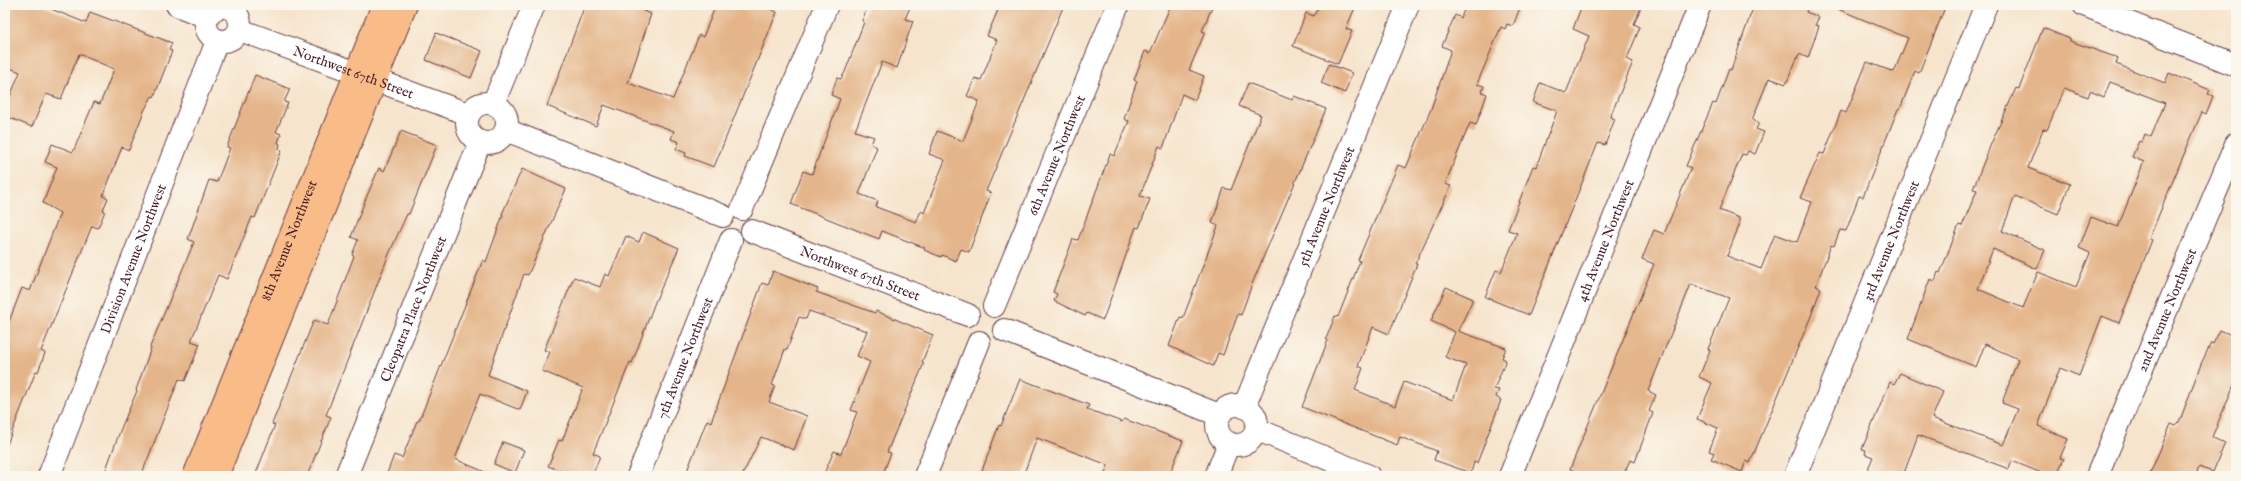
<svg xmlns="http://www.w3.org/2000/svg" width="2241" height="481" font-family="'IM FELL English',serif">
	<rect width="100%" height="100%" fill="#fbf7ec"/>
	<filter id="ink" filterUnits="userSpaceOnUse"><feTurbulence type="fractalNoise" baseFrequency=".025" numOctaves="2"/><feDisplacementMap in="SourceGraphic" scale="8" xChannelSelector="R" yChannelSelector="G"/><feConvolveMatrix kernelMatrix="1 2 1 2 8 2 1 2 1" color-interpolation-filters="sRGB"/></filter>
	<filter id="wash" filterUnits="userSpaceOnUse"><feTurbulence type="fractalNoise" baseFrequency=".012" numOctaves="4" result="noise"/><feDisplacementMap in="SourceGraphic" scale="16" xChannelSelector="R" yChannelSelector="G"/><feGaussianBlur stdDeviation="0.9" result="paint"/><feColorMatrix in="noise" values="0 0 0 0 0 0 0 0 0 0 0 0 0 0 0 0 0 1.4 0 .05"/><feComposite in="paint" operator="in"/></filter>
	<g filter="url(#wash)">
		<rect width="100%" height="100%" fill="#f6e4cc"/>
		<g id="blocks">
			<path fill="#e4b58a" fill-rule="evenodd" d="M5 5H41L86 23 90 12 172 43 169 50 172 51 154 97 152 96 144 111 129 150 122 147 103 196 108 198 103 210 105 211 98 228 92 226 41 351 45 353 38 372 36 371 6 447 5 332 22 288 30 291 60 213 43 203 57 167 45 162 52 144 73 152 94 102 100 104 114 69 79 54 61 99 46 94 32 127 5 116V109L20 72 5 66Z
				M585 5H645L643 11 651 14 628 83 673 99 699 35 703 37 716 5H761L777 12 714 167 685 156 686 153 676 149 679 142 671 139 674 131 604 105 596 126 547 106Z
				M868 5H911L905 19 913 21 897 68 882 62 855 131 874 137 871 144 877 147 859 194 878 201 876 207 916 222 921 211 924 213 945 160 929 154 937 131 963 141 979 101 967 96 975 78 981 80 997 40 987 36 1000 5H1064L986 191 991 193 969 252 961 249 956 261 942 255 941 257 924 250 925 248 882 231 879 239 791 204 803 171 812 174 840 99 831 95 837 78 841 79 845 72 864 22 862 21Z
				M1171 5H1213L1202 31 1205 32 1189 70 1204 76 1195 100 1182 94 1163 148 1159 146 1140 196 1150 199 1139 228 1136 227 1103 320 1087 313 1085 316 1054 301 1057 294 1053 292 1073 239 1078 240 1110 154 1114 156 1129 121 1124 119 1137 81 1134 80 1145 51 1150 53Z
				M1319 5H1356L1346 29 1352 31 1338 64 1293 46 1306 13 1314 16Z
				M1463 5H1521L1513 26 1507 24 1505 29 1501 27 1477 84 1484 86 1482 92 1487 94 1476 125 1470 123 1445 184 1451 186 1415 264H1417L1389 334 1373 327 1358 366 1363 368 1355 390 1395 406 1404 382 1453 400 1466 365 1445 357 1455 332 1431 321 1446 287 1473 299 1458 331 1506 348 1502 358 1506 360 1494 389 1499 390 1496 397 1501 400 1477 463 1474 462 1471 473 1434 460 1437 451 1400 437 1397 445 1302 407 1328 340 1326 339 1335 316 1338 317 1360 261 1358 260 1398 165 1406 168 1431 109 1451 50 1442 46 1455 15 1461 18 1465 7Z
				M1582 5H1642L1634 24 1640 27 1627 59 1633 62 1610 117 1615 119 1605 145 1598 143 1529 315 1485 297 1496 270 1501 272 1517 233 1508 230 1533 166 1536 167 1557 111 1533 102 1540 83 1566 93 1589 36 1573 29Z
				M1754 5H1808L1806 12 1819 17 1815 25 1819 26 1808 58 1799 54 1786 84 1769 78 1752 120 1759 123 1756 129 1764 132 1755 154 1748 151 1746 155 1742 154 1719 210 1739 218V226L1727 256 1761 269 1775 234 1797 242 1812 202 1800 198 1820 153 1824 154 1841 111 1846 113 1867 62 1894 72 1908 38 1828 5H1946L1919 73 1915 71 1900 109H1898L1863 197 1859 196 1846 231 1840 230 1834 246 1831 245 1816 286 1821 288 1811 316 1750 463 1746 461 1742 472 1711 459 1714 453 1709 451 1718 428 1697 419 1712 383 1699 377 1710 350 1708 349 1729 298 1691 284 1648 391 1656 395 1649 411 1653 413 1635 462 1630 460 1623 476H1586L1570 469 1654 264 1642 259 1654 230 1664 234 1691 168 1686 166 1713 103 1716 104 1729 69 1731 70Z
				M2043 28 2070 39V41L2118 58 2116 64 2165 83 2169 73 2210 90 2208 94 2213 96 2206 114 2202 112 2179 166 2149 239 2152 240 2119 323 2102 316 2079 376 2060 368 2038 426 2068 439 2060 458 2064 459 2056 476H2049L2012 461 2009 469 1918 435 1903 476H1865L1873 457 1865 454 1866 450 1862 449 1890 382 1894 384 1900 373 1943 392 1932 418 2003 445 2018 409 2002 403 2018 359 1985 344 1976 367 1908 339 1930 279 1935 281 1938 272 1940 273 1959 225 1962 226 1977 190 1973 189 1991 144 2016 88 2019 89ZM2110 82 2165 103 2151 137 2145 134 2142 142 2139 141 2132 157 2144 162 2143 164 2118 227 2091 217 2079 248 2090 253 2076 287 2038 272 2023 308 1978 289 1993 249 2037 269 2045 250 2002 231 2015 196 2058 214 2070 184 2028 168 2043 129 2047 130 2064 88 2088 97 2090 91 2104 97Z
				M436 33 482 51 471 78 426 60Z
				M1329 64 1352 73 1345 93 1321 83Z
				M255 75 290 89 284 102 288 103 276 132 281 134 278 143 280 144 279 149 282 150 255 218 252 217 227 279 218 275 191 341 200 344 185 381 179 379 141 476H106L108 470 106 469 122 426 137 391 136 390 151 348 150 347 194 242 188 239 209 180 217 182 230 148 227 147Z
				M1248 83 1292 100 1294 96 1326 109 1252 284 1241 315 1238 314 1223 355 1218 353 1213 366 1169 346 1180 317 1183 318 1218 226 1212 223 1224 188 1231 190 1261 115 1239 106Z
				M401 131 437 145 409 214H407L389 254 326 415 331 417 307 476H255L275 425 272 424 314 320 328 325 354 256 352 255 358 240 351 237 366 198 379 168 384 171Z
				M522 169 566 189 528 275 524 274 488 375 527 391 520 410 480 394 455 459 494 476H386L394 455 402 458 417 421H419L483 260 486 262 503 215 502 214Z
				M643 232 679 248 655 302 632 363 630 362 593 453 600 456 592 476H574L548 466 559 440 562 441 583 388 542 371 550 352 544 350 574 277 600 287 605 274 609 276 626 236 639 242Z
				M773 271 818 289 816 292 875 313 876 311 933 335 922 362 924 363 887 452 891 453 882 476H823L834 451 841 454 857 412 851 410 870 362 857 356 867 331 809 311 806 319 799 317 787 350 785 349 772 385 775 386 769 402 807 416 794 450 761 437 742 476H685L707 420 711 422 762 283 768 285Z
				M2220 330 2236 337V380L2212 437 2225 443 2213 472 2199 467 2196 476H2149L2171 424 2176 426 2179 423 2201 364 2211 343 2213 344Z
				M1020 379 1089 405 1087 409 1122 422 1124 419 1183 441 1169 476H1104L1108 465 1037 438 1023 476H980L999 425 1001 426Z
				M503 442 524 450 515 473 494 464Z"/>
		</g>
	</g>
	<g filter="url(#ink)">
		<use href="#blocks" fill-opacity="0" stroke="#643d43" stroke-width="1"/>
		<g fill="none" stroke-linecap="round" stroke-linejoin="round">
			<defs>
				<g id="minor">
					<path d="M177 5 207 17"/>
					<path d="M2084 5 2236 65"/>
					<circle cx="223" cy="24" r="17"/>
					<path id="s1" d="M240 30 468 114"/>
					<circle cx="487" cy="123" r="20"/>
					<path d="M493 104 534 5"/>
					<path d="M506 130 723 216"/>
					<path d="M742 209 827 5"/>
					<path id="s2" d="M752 231 968 315"/>
					<path id="s3" d="M994 306 1118 5"/>
					<path d="M1004 330 1219 415"/>
					<circle cx="1237" cy="425" r="20"/>
					<path id="s4" d="M1244 407 1408 5"/>
					<path d="M1256 429 1369 476"/>
					<path id="s5" d="M49 476 217 41"/>
					<path id="s6" d="M346 476 480 142"/>
					<path id="s7" d="M638 476 731 240"/>
					<path d="M925 476 979 342"/>
					<path d="M1216 476 1229 443"/>
					<path id="s8" d="M1510 476 1700 5"/>
					<path id="s9" d="M1795 476 1986 5"/>
					<path id="s10" d="M2097 476 2236 144"/>
				</g>
				<g id="major">
					<path id="s11" d="M194 476 383 5"/>
					<path d="M217 476 406 5"/>
				</g>
			</defs>
			<use href="#minor" stroke="#643d43" stroke-width="24"/>
			<use href="#major" stroke="#643d43" stroke-width="24"/>
			<use href="#minor" stroke="#fff" stroke-width="22"/>
			<use href="#major" stroke="#f9bc89" stroke-width="22"/>
		</g>
	</g>
	<g text-anchor="middle" stroke-width="3" stroke-linejoin="round" paint-order="stroke">
		<g font-size="14" fill="#4a1f2b" stroke="#fbf7ec">
			<text dy="5" stroke="none"><textPath href="#s1" startOffset="121">Northwest 67th Street</textPath></text>
			<text dy="5" stroke="none"><textPath href="#s3" startOffset="163">6th Avenue Northwest</textPath></text>
			<text dy="5" stroke="none"><textPath href="#s4" startOffset="217">5th Avenue Northwest</textPath></text>
			<text dy="5" stroke="none"><textPath href="#s11" startOffset="254">8th Avenue Northwest</textPath></text>
			<text dy="5" stroke="none"><textPath href="#s8" startOffset="254">4th Avenue Northwest</textPath></text>
			<text dy="5" stroke="none"><textPath href="#s9" startOffset="254">3rd Avenue Northwest</textPath></text>
			<text dy="5" stroke="none"><textPath href="#s5" startOffset="233">Division Avenue Northwest</textPath></text>
			<text dy="5" stroke="none"><textPath href="#s2" startOffset="116">Northwest 67th Street</textPath></text>
			<text dy="5" stroke="none"><textPath href="#s6" startOffset="180">Cleopatra Place Northwest</textPath></text>
			<text dy="5" stroke="none"><textPath href="#s10" startOffset="180">2nd Avenue Northwest</textPath></text>
			<text dy="5" stroke="none"><textPath href="#s7" startOffset="127">7th Avenue Northwest</textPath></text>
		</g>
	</g>
	<rect width="2241" height="481" fill="none" stroke="#fbf7ec" stroke-width="20"/>
</svg>
